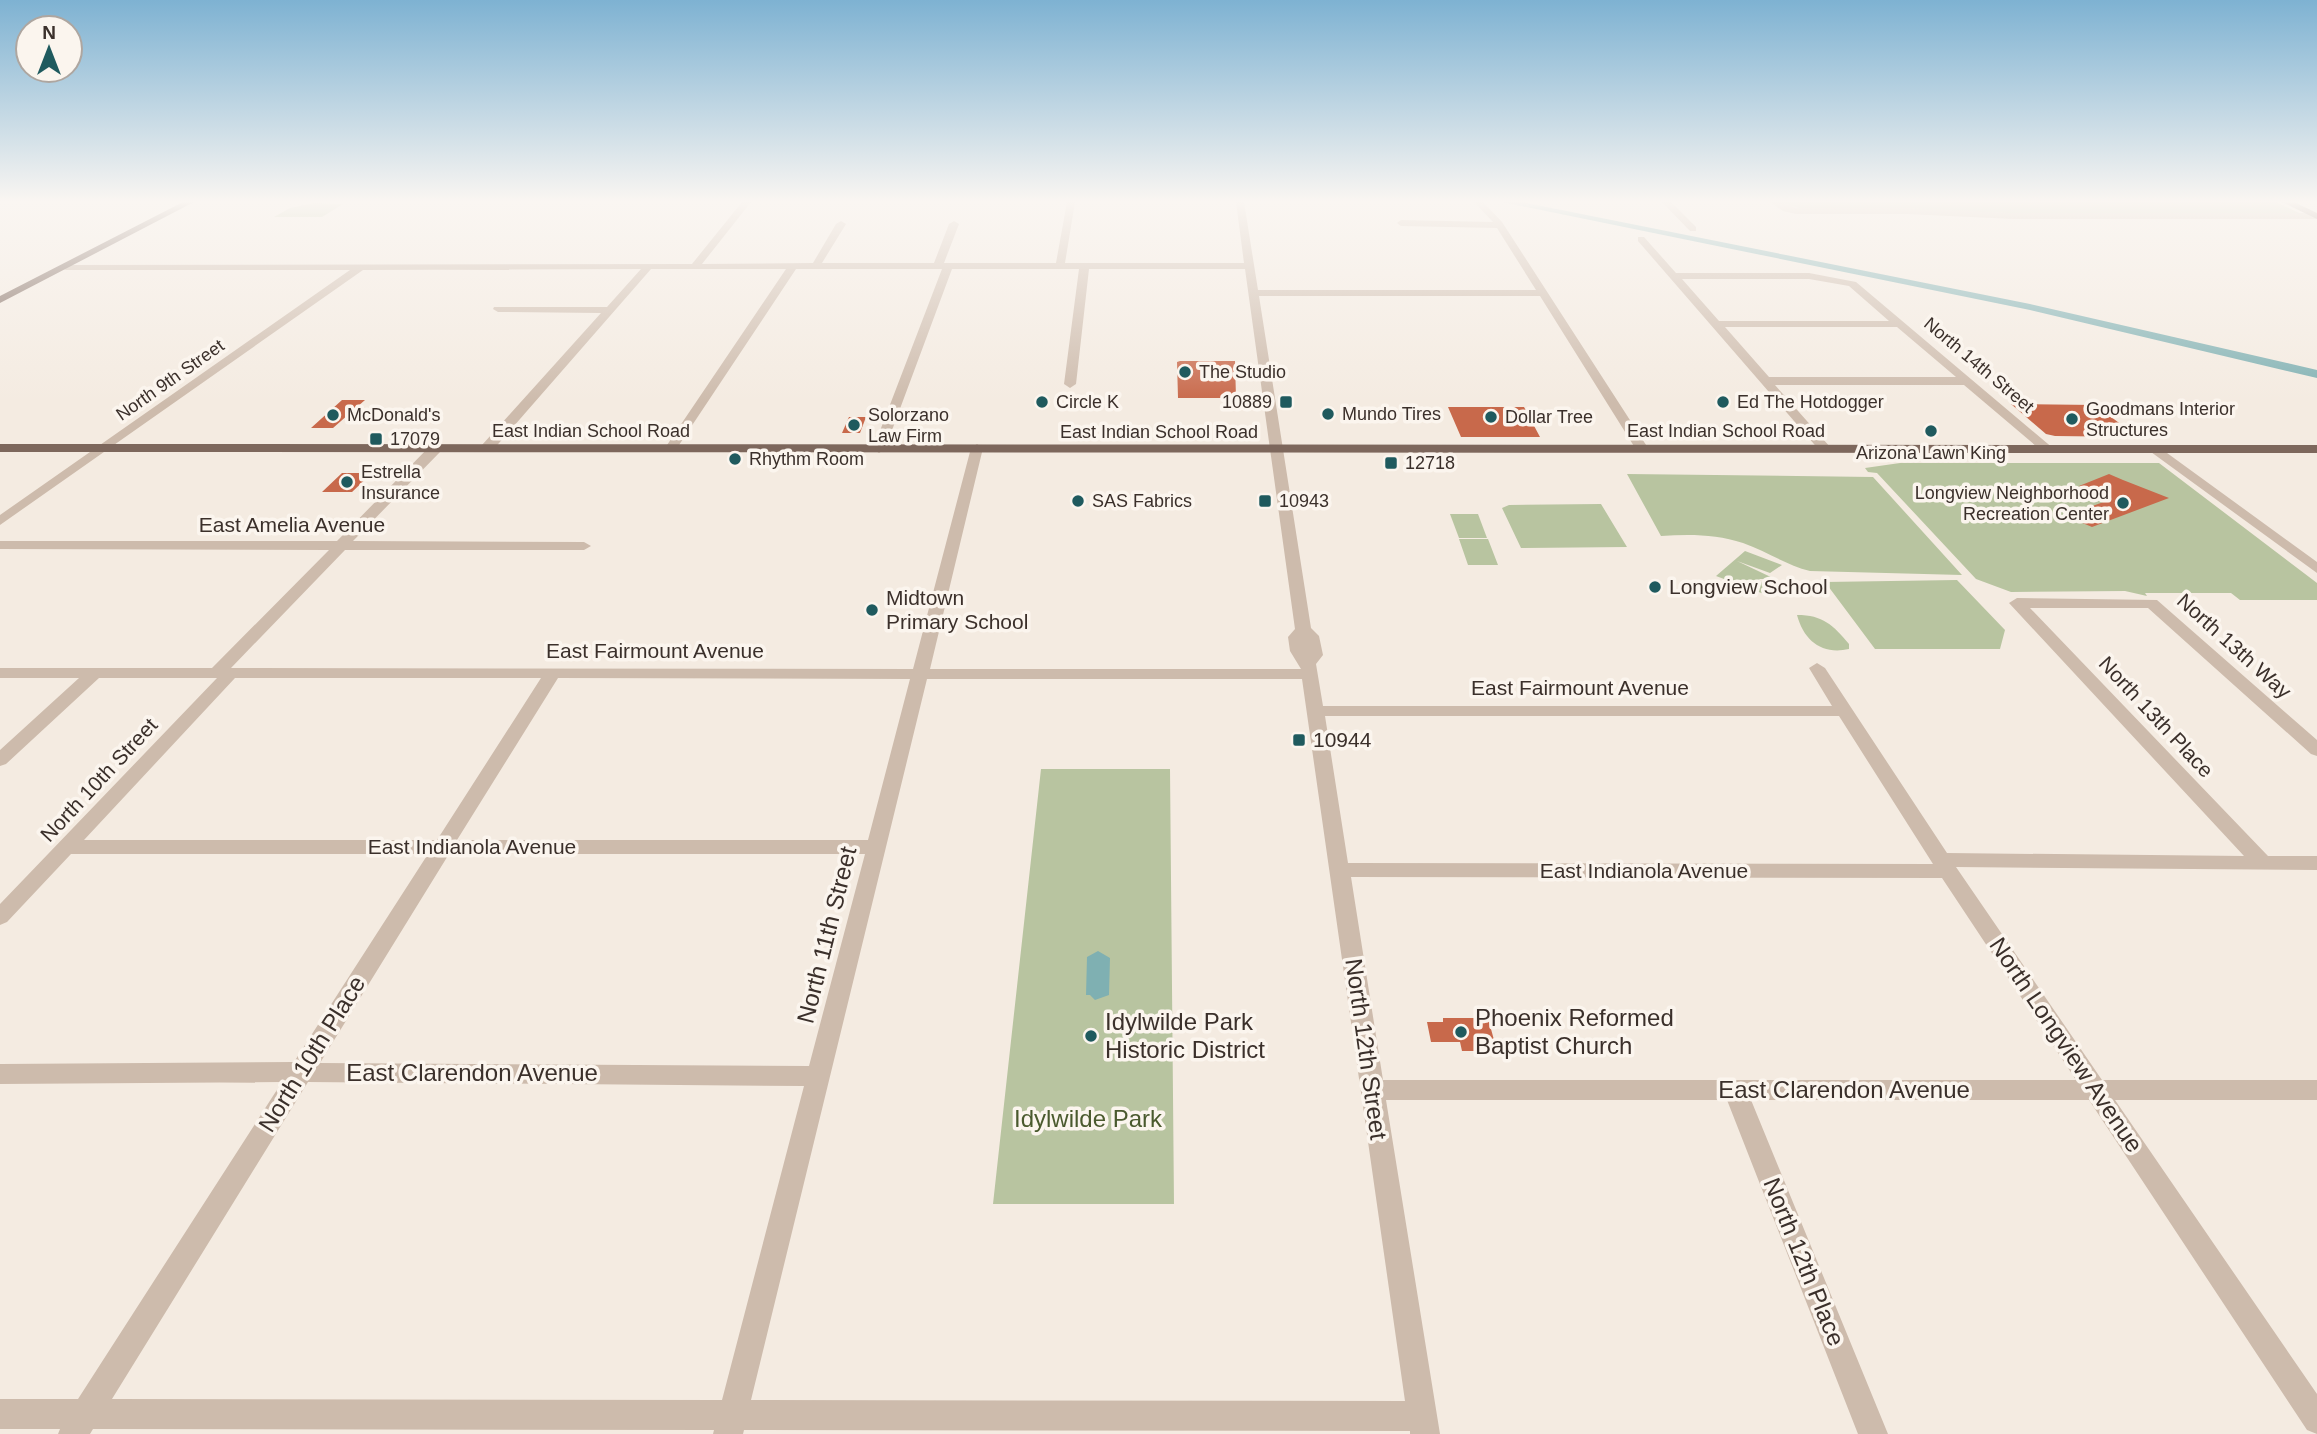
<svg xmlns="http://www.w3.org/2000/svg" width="2317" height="1434" font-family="Helvetica,sans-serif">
	<rect width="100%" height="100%" fill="#f4ebe1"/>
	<path fill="#b8c4a0" d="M1780 202H2276L2299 213H2008L1798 208Z
		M314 203 343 204 322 217H274L290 208Z
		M1900 463H2159L2317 583V600H2240L2231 593H2145L2147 596 2125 591 2011 592 1976 579 1877 473 1868 472 1865 468Z
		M1627 474 1873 477 1962 575 1810 571C1786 565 1766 551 1743 543 1716 534 1689 534 1661 536Z
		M1601 504 1627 547 1521 548 1502 508 1509 505Z
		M1450 514H1478L1487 538H1459Z
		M1459 539H1488L1498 565H1468Z
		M1745 551 1782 565 1770 573 1737 561 1775 579H1759L1772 597 1716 576Z
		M1957 580 2005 630 2000 649H1875L1825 582Z
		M1797 615C1823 615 1833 625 1849 644V649C1822 655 1804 641 1797 615Z
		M1041 769H1170L1174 1204H993Z"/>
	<path fill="#7fb0b2" d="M1098 951 1110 958 1109 995 1095 1000 1090 995H1086L1087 957Z"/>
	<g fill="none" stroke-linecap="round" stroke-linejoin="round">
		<path fill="#7fb0b2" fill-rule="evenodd" d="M1502 202H1522L2030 304 2317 370V378L2030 310Z"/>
	</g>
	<path fill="#c8694b" d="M1180 361H1235L1236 398H1178L1177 362Z
		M342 400H365L333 428H311Z
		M2011 404 2095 405 2138 437 2055 436 2046 434Z
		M1448 407H1524L1540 437H1461Z
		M414 408H435L419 424H397Z
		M849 417H866L860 433H842Z
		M342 473H372L352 492H322Z
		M2109 474 2123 480 2169 498 2092 527 2073 519 2077 517 2070 514 2112 499 2079 486Z
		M1443 1018H1488L1497 1051H1462L1460 1042H1431L1427 1022H1443Z"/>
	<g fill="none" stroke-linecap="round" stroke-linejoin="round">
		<path fill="#cdbbac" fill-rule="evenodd" d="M742 202H751L702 264 813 263 836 224 841 221 846 224 822 263H934L949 224 954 221 959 224 944 263H1056L1067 202H1075L1065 263H1244L1236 202H1244L1258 290H1536L1497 228 1401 226 1397 223 1401 220 1493 222 1474 202H1483L1502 222 1648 448 1647 451H1637L1540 296H1259L1311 628 1319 636 1323 655 1316 664 1323 706H1832L1809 668 1817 663 1825 668 1947 853 2244 856 2009 603 2017 598 2157 600 2317 740V756L2311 754 2148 608H2030L2268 856H2317V870L1956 867 2102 1080H2317V1100H2115L2317 1394V1434L2307 1430 2089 1100H1751L1888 1434H1858L1727 1100H1386L1440 1434H1410V1431L744 1430 743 1434H713L714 1430 93 1429 90 1434H58L60 1429H0V1399H78L282 1082 0 1084V1064L294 1062 428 854H71L7 922 0 925V904L217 678H99L6 764 0 766V750L79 678H0V668H212L329 550 0 549V541H337L431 445 436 444 442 448 441 451 353 541 584 542 591 546 584 550H345L231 668 913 669 971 448 977 444 983 448 930 669H1301L1290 651 1288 637 1295 629 1245 269H1089L1076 384 1070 388 1064 384 1079 269H952L885 449 879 453 873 449 942 269H796L677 448 671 452 665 448 786 269H651L492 451H482V445L601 313 498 312 493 309 494 307H607L641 269 363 270 0 525V515L350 270H66L63 269V265L692 264ZM235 678H541L437 840H84ZM558 678 910 679 868 840H457ZM927 679H1302L1405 1401 751 1400ZM1325 716H1839L1933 864 1348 863ZM449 854H865L809 1066 320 1063ZM1351 877 1942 878 2076 1080H1383ZM308 1082 804 1086 722 1400 112 1399Z
			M1662 202H1671L1696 227V231H1690Z
			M1770 202H1781L1796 208H1907L2013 213H2317V219H2013L1907 214H1796L1783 211Z
			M1638 237H1644L1676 273H1809L1856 282 2054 449 2053 452H2043L1964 385H1775L1831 448 1830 451H1820L1638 241ZM1682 279H1809L1849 286 1889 321H1719ZM1725 327H1897L1956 377H1769Z
			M2156 445 2317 562V573L2151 452 2150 449Z"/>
		<path fill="#7d675c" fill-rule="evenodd" d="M183 202H194L0 303V296Z
			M2282 202H2294L2317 213V219Z
			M0 444 2317 445V453L0 452Z"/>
	</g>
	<linearGradient id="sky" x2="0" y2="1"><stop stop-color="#7eb2d2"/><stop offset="0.5" stop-color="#faf6f2"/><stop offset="1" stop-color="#faf6f2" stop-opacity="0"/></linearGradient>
	<rect width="2317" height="403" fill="url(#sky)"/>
	<g fill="#1f5a5e" stroke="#fbf5ee" stroke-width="2.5">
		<circle cx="1185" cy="372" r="7"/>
		<circle cx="1042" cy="402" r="7"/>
		<rect x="1279" y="395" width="14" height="14" rx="3.5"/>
		<circle cx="1723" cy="402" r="7"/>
		<circle cx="1328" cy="414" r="7"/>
		<circle cx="333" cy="415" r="7"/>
		<circle cx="1491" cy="417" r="7"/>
		<circle cx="2072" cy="419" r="7"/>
		<circle cx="854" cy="425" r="7"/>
		<circle cx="1931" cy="431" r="7"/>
		<rect x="369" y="432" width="14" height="14" rx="3.5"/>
		<circle cx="735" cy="459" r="7"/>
		<rect x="1384" y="456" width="14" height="14" rx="3.5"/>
		<circle cx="347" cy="482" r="7"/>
		<circle cx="1078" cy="501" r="7"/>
		<rect x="1258" y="494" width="14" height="14" rx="3.5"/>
		<circle cx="2123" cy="503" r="7"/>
		<circle cx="1655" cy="587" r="7"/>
		<circle cx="872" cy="610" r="7"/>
		<rect x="1292" y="733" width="14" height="14" rx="3.5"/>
		<circle cx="1461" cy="1032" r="7"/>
		<circle cx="1091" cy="1036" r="7"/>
	</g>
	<g text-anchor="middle" stroke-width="7" stroke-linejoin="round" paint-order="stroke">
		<g font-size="18" fill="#3b302b" stroke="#fbf5ee">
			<text transform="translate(1979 365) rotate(40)" y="6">North 14th Street</text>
			<text transform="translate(170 380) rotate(-35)" y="6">North 9th Street</text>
			<text x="591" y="437">East Indian School Road</text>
			<text x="1726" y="437">East Indian School Road</text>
			<text x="1159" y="438">East Indian School Road</text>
		</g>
		<g font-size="18" fill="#3b302b" stroke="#fbf5ee" text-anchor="start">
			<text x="1199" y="378">The Studio</text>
			<text x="1056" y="408">Circle K</text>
			<text x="1272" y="408" text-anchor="end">10889</text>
			<text x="1737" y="408">Ed The Hotdogger</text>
			<text x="2086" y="415">Goodmans Interior<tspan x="2086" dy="21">Structures</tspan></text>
			<text x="1342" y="420">Mundo Tires</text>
			<text x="347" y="421">McDonald's</text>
			<text x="868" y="421">Solorzano<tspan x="868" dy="21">Law Firm</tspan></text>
			<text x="1505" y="423">Dollar Tree</text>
			<text x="390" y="445">17079</text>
			<text x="1931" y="459" text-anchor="middle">Arizona Lawn King</text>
			<text x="749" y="465">Rhythm Room</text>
			<text x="1405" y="469">12718</text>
			<text x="361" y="478">Estrella<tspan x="361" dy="21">Insurance</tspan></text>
			<text x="2109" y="499" text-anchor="end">Longview Neighborhood<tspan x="2109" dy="21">Recreation Center</tspan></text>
			<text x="1092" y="507">SAS Fabrics</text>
			<text x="1279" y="507">10943</text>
		</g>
		<g font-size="21" fill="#3b302b" stroke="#fbf5ee">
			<text x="292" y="532">East Amelia Avenue</text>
			<text transform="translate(2234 646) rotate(42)" y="7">North 13th Way</text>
			<text x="655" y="658">East Fairmount Avenue</text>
			<text x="1580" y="695">East Fairmount Avenue</text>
			<text transform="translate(2156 717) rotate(47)" y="7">North 13th Place</text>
			<text transform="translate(99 780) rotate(-47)" y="7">North 10th Street</text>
			<text x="472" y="854">East Indianola Avenue</text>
			<text x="1644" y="878">East Indianola Avenue</text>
		</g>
		<g font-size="21" fill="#3b302b" stroke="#fbf5ee" text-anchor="start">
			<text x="1669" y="594">Longview School</text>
			<text x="886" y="605">Midtown<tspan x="886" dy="24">Primary School</tspan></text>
			<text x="1313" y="747">10944</text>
		</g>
		<g font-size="24" fill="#3b302b" stroke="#fbf5ee">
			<text transform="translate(827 935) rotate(-76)" y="8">North 11th Street</text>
			<text transform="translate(2066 1045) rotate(56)" y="8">North Longview Avenue</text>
			<text transform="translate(1366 1049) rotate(82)" y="8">North 12th Street</text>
			<text transform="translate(312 1054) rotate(-58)" y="8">North 10th Place</text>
			<text x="472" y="1081">East Clarendon Avenue</text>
			<text x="1844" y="1098">East Clarendon Avenue</text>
			<text transform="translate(1804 1262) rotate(68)" y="8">North 12th Place</text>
		</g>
		<g font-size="24" fill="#3b302b" stroke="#fbf5ee" text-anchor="start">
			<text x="1475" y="1026">Phoenix Reformed<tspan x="1475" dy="28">Baptist Church</tspan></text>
			<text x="1105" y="1030">Idylwilde Park<tspan x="1105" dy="28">Historic District</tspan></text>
		</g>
		<g font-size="24" fill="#4a5a2e" stroke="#fbf5ee">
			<text x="1088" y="1127">Idylwilde Park</text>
		</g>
	</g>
	<g transform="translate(49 49)"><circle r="33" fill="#fbf5ee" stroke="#aea6a0" stroke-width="2"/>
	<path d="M0-5L12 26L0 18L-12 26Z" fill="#1f5a5e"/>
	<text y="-10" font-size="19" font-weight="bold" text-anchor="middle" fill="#3b302b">N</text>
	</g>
</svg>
